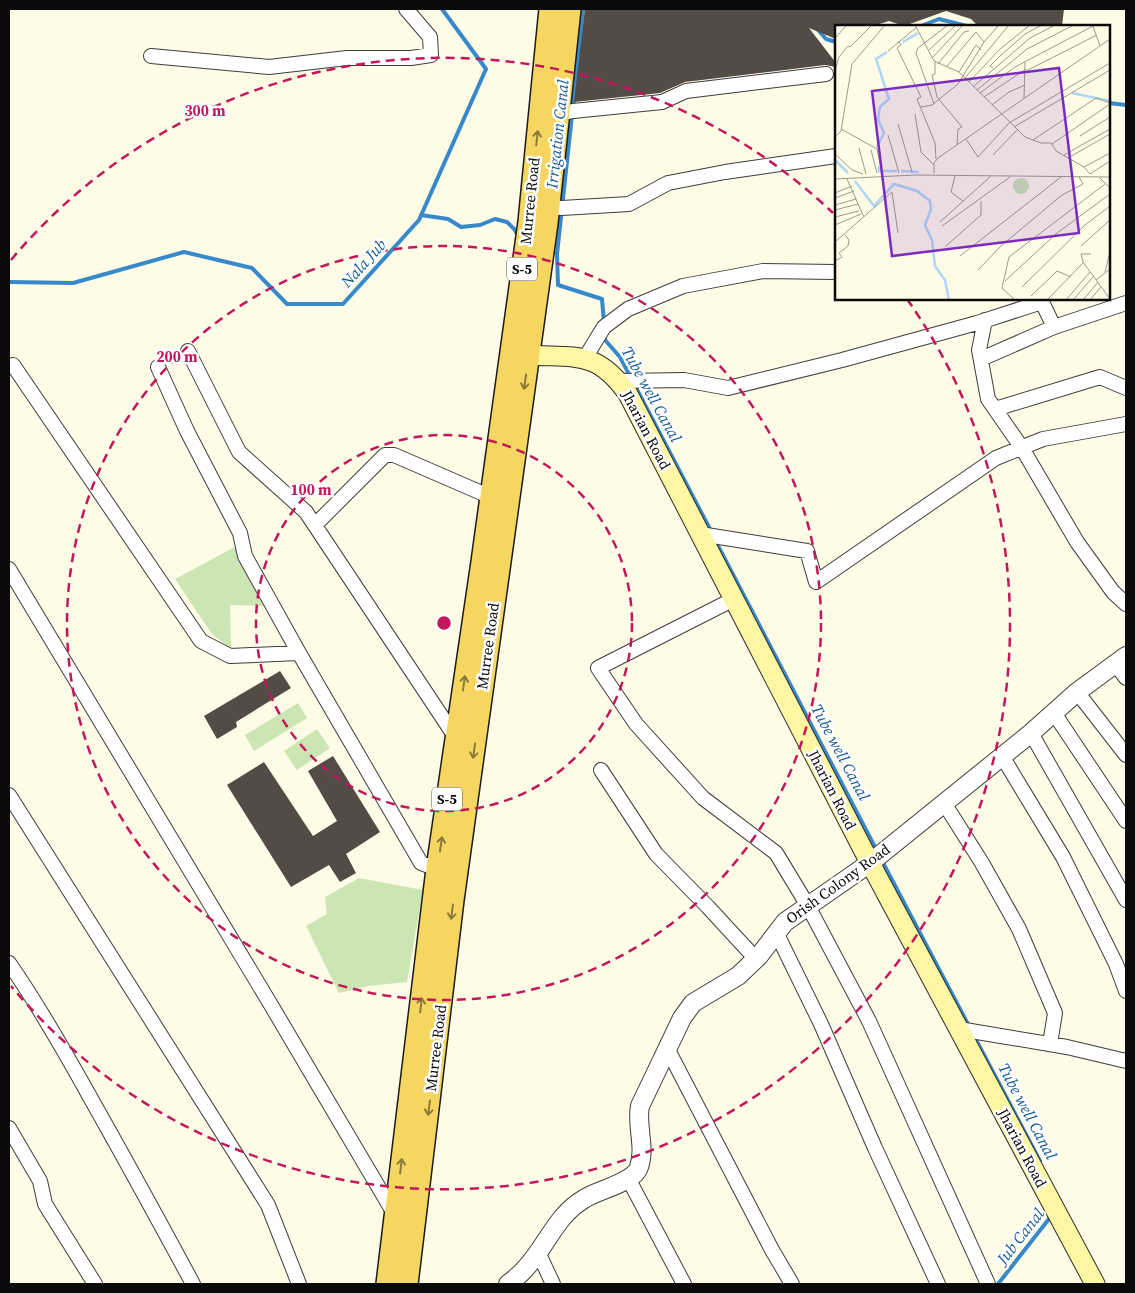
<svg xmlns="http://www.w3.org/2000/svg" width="1135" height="1293" font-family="'Source Serif 4',serif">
	<rect width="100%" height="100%" fill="#fefbe7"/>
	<path fill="#cce6b3" d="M235 547 243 567 268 606 230 605 231 649 212 634 175 579Z
		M298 703 307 718 254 751 245 735Z
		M317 729 330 748 297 770 284 751Z
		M359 878 423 890 407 982 368 986 339 993 306 926 327 914 325 897Z"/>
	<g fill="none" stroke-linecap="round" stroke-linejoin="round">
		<path stroke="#3789c9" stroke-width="4" d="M921 26 939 19 967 26
			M818 30 826 39 836 42
			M1109 103 1126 105
			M573 108 583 9
			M421 215 448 219 461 227 480 225 495 219 507 222 515 230 518 236
			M556 253 557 254 572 115
			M557 254 558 285 602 299 604 322
			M9 282 73 283 184 252 252 268 287 304H343L419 220 486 69 442 9
			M605 334V340L620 357 631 378
			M634 384 711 531
			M715 540 877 851
			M881 859 970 1028
			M974 1036 1040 1161
			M998 1284 1052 1215"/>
	</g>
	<path fill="#524b46" d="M585 9H1064L1062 26H978L971 19 946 11 904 26 889 21 873 26H836V39L809 28 836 63V67L825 65 685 82 660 93 574 102Z
		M280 671 291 688 236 722 237 727 217 739 204 716Z
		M333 756 380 832 346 854 356 873 340 882 329 865 291 887 227 785 264 762 313 836 337 821 308 771Z"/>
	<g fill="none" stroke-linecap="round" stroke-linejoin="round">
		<defs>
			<path id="minor" d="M151 56 269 67 347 58H411L431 55 430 37 406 9
				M560 114 573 111 662 102 686 91 826 74
				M549 207 562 208 629 204 668 183 725 172 836 156
				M985 320 979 350 988 399 1022 448 1077 542 1113 592 1126 604
				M188 351 239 452 306 512 456 738
				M585 358 604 327 628 309 683 286 763 271 836 272
				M981 359 1054 327
				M13 365 201 641 230 656 299 653
				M158 367 187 431 240 533 245 556 299 653 421 863 437 869
				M619 381 684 380 728 388 842 360 977 323 1042 302 1054 327 1126 303
				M995 409 1100 377 1126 388
				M315 525 385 455H394L491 497
				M700 534 807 551 816 582 996 458 1043 439 1126 424
				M9 569 271 1005 395 1215
				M734 599 598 668 636 724 703 798 776 853 808 906 869 1021 988 1284
				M1115 664 1126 678
				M1077 692 1126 755
				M1054 713 1126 821
				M1031 733 1126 900
				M1002 756 1063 857 1116 964 1126 991
				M601 770 656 854 708 907 756 959
				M9 795 268 1205 299 1284
				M944 803 982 863 1019 929 1055 1013 1050 1044
				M776 932 821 1024 875 1148 938 1284
				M9 963C39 1006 65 1052 90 1097 125 1159 159 1221 193 1284
				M959 1029 1067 1047 1126 1061
				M667 1048 772 1250 792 1284
				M9 1128 40 1181 45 1204 95 1284
				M628 1178 684 1284
				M538 1252 553 1284"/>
			<path id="tertiary" d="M508 1284C516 1278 524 1271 530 1263 548 1242 558 1214 584 1199 597 1190 634 1183 639 1167 646 1147 636 1126 640 1106L682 1018 693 1003 738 976 759 956 785 922 870 863 1031 733 1077 692 1126 656"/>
			<path id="secondary" d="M529 355C576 358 597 350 628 394L870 863 1095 1284"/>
			<path id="primary" d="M387 1284 437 869 482 562 529 222 550 9
				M407 1284 453 900 547 223 570 9"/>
		</defs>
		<use href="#minor" stroke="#3d3d3d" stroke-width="16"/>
		<use href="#tertiary" stroke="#3d3d3d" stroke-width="20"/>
		<use href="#secondary" stroke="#2c2c2c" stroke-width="21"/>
		<use href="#primary" stroke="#1b1b1b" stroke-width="24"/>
		<use href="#minor" stroke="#fff" stroke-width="14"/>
		<use href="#tertiary" stroke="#fff" stroke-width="18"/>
		<use href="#secondary" stroke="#fdf6a3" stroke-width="19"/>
		<use href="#primary" stroke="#f5d660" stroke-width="21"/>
	</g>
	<defs><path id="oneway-shaft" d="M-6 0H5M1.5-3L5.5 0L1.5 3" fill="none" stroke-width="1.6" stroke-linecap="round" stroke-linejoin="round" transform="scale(1.25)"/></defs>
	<g stroke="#8b7a39">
		<use href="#oneway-shaft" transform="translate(537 138) rotate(-84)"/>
		<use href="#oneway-shaft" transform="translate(525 382) rotate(98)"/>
		<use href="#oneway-shaft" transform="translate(464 683) rotate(-82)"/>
		<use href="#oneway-shaft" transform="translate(474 751) rotate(98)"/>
		<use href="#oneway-shaft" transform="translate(441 844) rotate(-82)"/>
		<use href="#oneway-shaft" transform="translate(452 912) rotate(97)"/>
		<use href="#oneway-shaft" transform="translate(421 1005) rotate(-83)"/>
		<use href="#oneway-shaft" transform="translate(429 1108) rotate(97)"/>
		<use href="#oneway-shaft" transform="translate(401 1166) rotate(-83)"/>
	</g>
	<g fill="none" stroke="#c2185b" stroke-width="2.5" stroke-dasharray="9 6">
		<circle cx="444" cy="623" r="188"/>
		<circle cx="444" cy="623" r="377"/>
		<path d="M11 260A565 565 0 0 1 833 213M907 299A565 565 0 0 1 11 986"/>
	</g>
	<g text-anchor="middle" stroke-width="5" stroke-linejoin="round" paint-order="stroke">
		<g fill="#fff" stroke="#545454" stroke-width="1">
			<rect x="507" y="257.5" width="30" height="23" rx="4"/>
			<rect x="432" y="787.5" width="30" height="23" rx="4"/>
		</g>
		<g font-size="14" font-weight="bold" fill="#0a0a0a">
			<text x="522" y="274">S-5</text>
			<text x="447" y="804">S-5</text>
		</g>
		<g font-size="15" fill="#0a0a0a" stroke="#fff">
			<text transform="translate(530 201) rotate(-84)" y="5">Murree Road</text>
			<text transform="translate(646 430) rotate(62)" y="5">Jharian Road</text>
			<text transform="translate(488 646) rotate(-82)" y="5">Murree Road</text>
			<text transform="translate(832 790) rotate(63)" y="5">Jharian Road</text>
			<text transform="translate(838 884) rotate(-36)" y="5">Orish Colony Road</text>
			<text transform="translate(436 1048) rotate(-83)" y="5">Murree Road</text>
			<text transform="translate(1022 1148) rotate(62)" y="5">Jharian Road</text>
		</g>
		<g font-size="16" font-style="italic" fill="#185a96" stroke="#fff">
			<text transform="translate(557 134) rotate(-84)" y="6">Irrigation Canal</text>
			<text transform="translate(363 263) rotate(-48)" y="6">Nala Jub</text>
			<text transform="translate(652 394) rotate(61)" y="6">Tube well Canal</text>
			<text transform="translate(841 752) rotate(62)" y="6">Tube well Canal</text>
			<text transform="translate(1028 1111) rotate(62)" y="6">Tube well Canal</text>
			<text transform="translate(1020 1236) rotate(-52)" y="6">Jub Canal</text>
		</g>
	</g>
	<g transform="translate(835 25)">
		<rect width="275" height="275" fill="#fefbe7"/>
		<path d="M178 161a8 8 0 1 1 16 0a8 8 0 1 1-16 0Z" fill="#cce6b3"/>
		<path fill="none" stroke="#add7f4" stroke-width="2.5" d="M68 17 83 8M237 68 275 76M42 122 49 108 43 94 45 82 54 74 41 34 52 27M0 135 13 148M44 141V146H62M66 146 84 147M20 156 39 181 59 159 82 166 95 176 96 184 90 200 97 215 100 241 110 255 114 275"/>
		<path fill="none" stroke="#9c9b8f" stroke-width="1" d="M80 0 99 36 124 47 190 112 206 118H216L221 126 249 142 255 149 275 136M258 1 265 21M0 13 12 0M63 16 66 20 62 23 86 72 82 74 100 118 101 134M53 26 82 2M93 26 121 0M97 33 128 0M100 37V49L97 50 102 72 127 102 123 104 122 119M103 39 129 7 134 6M112 41 141 7 149 17M158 43 155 41 165 31 190 9 207 0M0 45 4 32 13 21 15 22 37 0M191 46 262 10M124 47 141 20 146 25M130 53 174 0M134 57 165 24 195 0M138 62 195 13 220 0M142 65 192 24 239 0M145 68 180 42 258 1M149 72 191 44M189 73 190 37M99 79 81 28 83 23 113 0M157 80 174 67 190 60M86 82 97 80 123 59 149 17 164 0M80 89 86 127 99 140M63 99 77 147M179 102 275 45M6 104 42 124 47 148M53 110 64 148M245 111 275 92M0 112 6 106 17 39 50 0M131 114 143 132 174 98 275 38M198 115 261 73 275 78M217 119 275 79M24 123 31 149M36 125 42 148M0 129 17 145 28 149M158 130 183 104M229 130 275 104M233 133 275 109M249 142 275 128M99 148V138L103 133 275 14M120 151 116 167 128 176M264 152 275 163M0 154 80 150 275 152M12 154 29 192M0 168 17 161M0 173 19 166M0 180 21 174M0 185 23 179M0 192 24 186M105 197 156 151M0 200 26 189M107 201 175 152M0 217 57 167 63 208M246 221 275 195M110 222 146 190V176M256 229H246L248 237 275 274M125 231 226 152M0 236 7 232 4 228 13 221 14 215 10 210M143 245 166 221 227 170 248 159 244 152M270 247 275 227M261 255 275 244M170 256 222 208 275 169M187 262 250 200 275 181M196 271 222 246 236 252M180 275 167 263 174 232 270 159M212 275 248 238M231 275 255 247M238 275 258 252M248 275 263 257M255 275 266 262"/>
		<path fill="#7b2cbf" fill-opacity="0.15" stroke="#7b2cbf" stroke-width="2.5" d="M224 43 244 208 57 231 37 66Z"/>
		<rect width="275" height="275" fill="none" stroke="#0a0a0a" stroke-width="2.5"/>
	</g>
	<circle cx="444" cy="623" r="8" fill="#c2185b" stroke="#fff" stroke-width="2.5"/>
	<g font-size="15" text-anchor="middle" font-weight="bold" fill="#c2185b" stroke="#fff" stroke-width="5" stroke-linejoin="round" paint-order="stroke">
		<text x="205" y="116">300 m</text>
		<text x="177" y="362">200 m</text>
		<text x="311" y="495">100 m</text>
	</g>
	<rect width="1135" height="1293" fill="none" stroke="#0a0a0a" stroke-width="20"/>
</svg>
